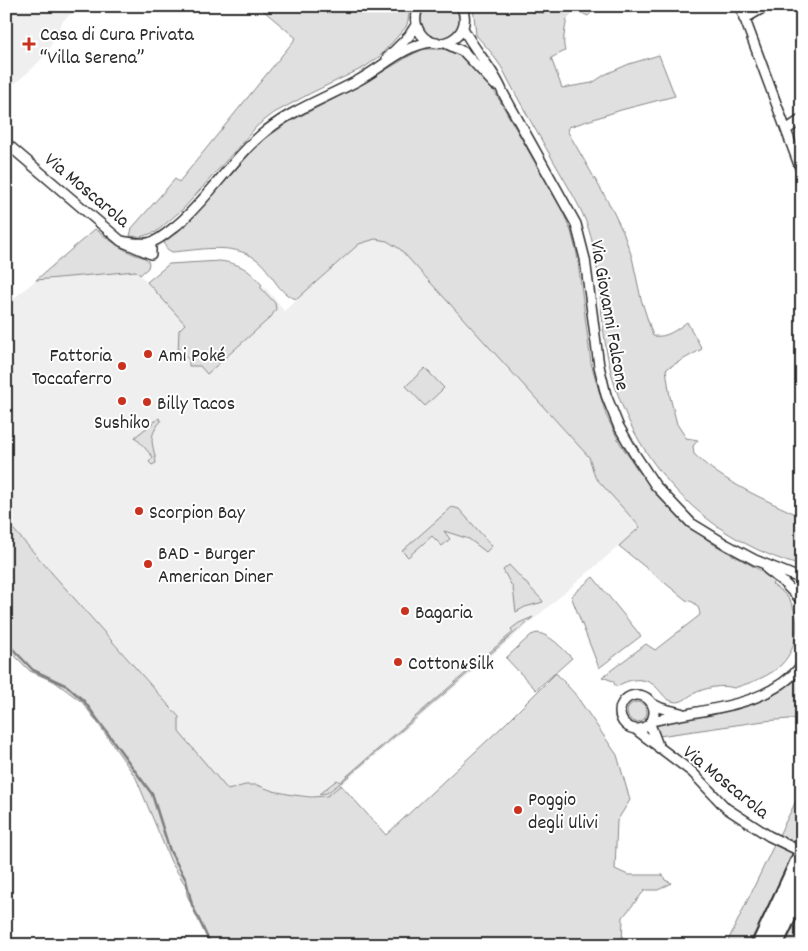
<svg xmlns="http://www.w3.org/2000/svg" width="808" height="951" font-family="Dekko,sans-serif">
	<rect width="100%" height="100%" fill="#fff"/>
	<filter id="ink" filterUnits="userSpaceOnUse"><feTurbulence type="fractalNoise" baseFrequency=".02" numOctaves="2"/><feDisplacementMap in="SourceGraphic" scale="10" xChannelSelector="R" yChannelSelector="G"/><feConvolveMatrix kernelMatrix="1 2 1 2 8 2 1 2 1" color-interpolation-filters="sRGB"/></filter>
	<g filter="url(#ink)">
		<path fill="#efefef" d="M6 6H80L63 21 47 53 33 68 6 91Z
			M380 225 589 457 595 477 641 527 341 785 327 796 293 795 273 791 257 785H245L228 791 179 732V716L6 521V305L36 280 136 271 147 282 169 264 220 261 240 266 249 271 277 301 284 311Z"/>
		<path fill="#e0e0e0" stroke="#868686" d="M258 6H410L408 21 406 27 379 57 365 67 311 93 274 113 257 126 184 208 156 232 140 237 130 236 132 228 175 179 179 182 296 38Z
			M424 6H456C470 28 444 49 425 32L420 19Z
			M473 6H527L531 12 543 13 568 6H595L592 12 588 16 582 13H573L567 19C565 29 562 41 565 51L551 58 562 88 592 83 606 74 629 64 659 55 675 96 621 110 569 127 568 132 611 207 623 232 632 257 641 299 653 336C667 338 676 330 687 322L702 349 666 369 670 397 677 424 686 438 698 440 693 446 694 454C724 483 764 499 802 517V566C699 538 623 452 606 348 599 307 601 264 587 224 580 206 570 190 561 174 541 139 520 104 502 68L490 51 476 35Z
			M424 49H448L456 52 492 87 561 208 571 231 577 254 591 363 606 415 620 443 637 469 663 501 679 517 713 544 776 579 772 584C778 589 785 593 789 599 802 619 798 647 782 664 771 676 750 683 734 688 722 684 704 688 693 694 687 697 684 702 676 702 665 701 663 693 655 686 643 676 628 679 616 687L613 681 602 677 646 644 655 650 700 615C699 605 695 602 686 600L619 546 640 527 595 477 589 457 400 249 387 241 375 239 359 244 297 299C277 295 272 270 256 259 232 242 200 250 172 252 166 249 164 247 165 240L202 208 259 143 289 122 357 87 411 55Z
			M95 229C109 239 120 249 136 255 142 257 146 257 149 263L148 268 140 275 136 271 36 280Z
			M220 261C241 264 248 269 262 285L260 287 275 303 276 309 271 317 207 374 200 366H189V360L183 354 178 353 179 330 185 324 147 282 169 264Z
			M425 368 444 388 425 406 406 386Z
			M159 418 161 421C146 439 154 444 156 463L152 465 149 462 153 457 135 437Z
			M452 507 459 509 492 546 486 552 469 539 444 531 450 539 442 546 432 536 408 557 402 551Z
			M6 521 179 717V732L228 790 245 785H257L273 791 293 795 311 797 327 796 341 785 386 835 505 724 556 673 575 694 617 755 630 800 617 821 615 869 628 875H663L665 880 672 883 658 890H645L623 917 622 945H211L187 895 186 886 171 862 136 778 95 719 82 702 55 682 30 671 6 647Z
			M509 565 542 600 543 602 525 607 516 612 513 588 503 570Z
			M593 577 641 636 599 668 571 596Z
			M533 617 343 781 327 793 319 794 337 780 340 782 513 632 511 629 519 623Z
			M537 633C550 634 563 649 572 658L536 690 506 658 531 635Z
			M802 674V718L764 721 659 736 655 728 659 722 765 697 792 683Z
			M627 712a10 10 0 1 1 20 0a10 10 0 1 1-20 0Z
			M802 789V835L797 845 779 835Z
			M774 845 793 853 749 945H726Z
			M802 910V945H785Z"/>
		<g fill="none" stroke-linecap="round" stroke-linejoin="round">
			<path stroke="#7e7e7e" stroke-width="2.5" d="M6 642 33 670 67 686 84 701 152 794 170 851 186 880 192 905 211 945"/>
			<defs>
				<path id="minor" d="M419 6C415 14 414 21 418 29 432 59 477 37 461 6
					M740 6 802 173
					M744 19 766 6
					M463 28C474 51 494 69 503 93L576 224 585 259 599 366 606 395 618 425 634 453 655 485 691 523 727 545 755 560 802 579
					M445 43 464 52 495 85
					M387 58 409 36 416 25
					M786 130 802 119
					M6 143 121 241 151 254V242
					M121 241C131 243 142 245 152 242 161 239 169 231 177 225 208 199 229 163 260 136 288 111 326 98 359 80 383 67 404 45 432 42
					M767 569 782 581 802 601
					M620 712a17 17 0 1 1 34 0a17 17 0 1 1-34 0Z
					M653 704 661 708 681 713
					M652 721C703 708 766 709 802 665
					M650 724 659 748
					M635 729 692 772 726 808 769 836 802 852"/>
				<path id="motorway" d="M760 945 802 855
					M774 945 802 886"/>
			</defs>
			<use href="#minor" stroke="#2b2b2b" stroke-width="12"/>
			<use href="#motorway" stroke="#2b2b2b" stroke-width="20"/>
			<use href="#minor" stroke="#fff" stroke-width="9"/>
			<use href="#motorway" stroke="#fff" stroke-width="16"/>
		</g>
	</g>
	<g fill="#c8321e" stroke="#fff" stroke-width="2">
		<path d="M26.5 36.5h5v5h5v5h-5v5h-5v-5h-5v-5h5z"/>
		<circle cx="148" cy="354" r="5"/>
		<circle cx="122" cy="366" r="5"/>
		<circle cx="122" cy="401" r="5"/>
		<circle cx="147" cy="402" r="5"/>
		<circle cx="139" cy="511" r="5"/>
		<circle cx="148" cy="564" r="5"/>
		<circle cx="405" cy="611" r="5"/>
		<circle cx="398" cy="662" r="5"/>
		<circle cx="518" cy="810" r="5"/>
	</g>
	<g text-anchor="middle" stroke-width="4" stroke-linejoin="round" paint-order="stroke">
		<g font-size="20" fill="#2b2b2b" stroke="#fff" text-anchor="start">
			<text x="40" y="40">Casa di Cura Privata<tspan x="40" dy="23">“Villa Serena”</tspan></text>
			<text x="112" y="361" text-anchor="end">Fattoria<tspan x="112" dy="23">Toccaferro</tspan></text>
			<text x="158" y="361">Ami Poké</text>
			<text x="157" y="409">Billy Tacos</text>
			<text x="122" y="428" text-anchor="middle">Sushiko</text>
			<text x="149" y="518">Scorpion Bay</text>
			<text x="158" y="559">BAD - Burger<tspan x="158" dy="23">American Diner</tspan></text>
			<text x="415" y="618">Bagaria</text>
			<text x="408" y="669">Cotton&amp;Silk</text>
			<text x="528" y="805">Poggio<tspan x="528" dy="23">degli Ulivi</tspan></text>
		</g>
		<g font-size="20" fill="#2b2b2b" stroke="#fff">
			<text transform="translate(88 189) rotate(40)" y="7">Via Moscarola</text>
			<text transform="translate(611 315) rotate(80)" y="7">Via Giovanni Falcone</text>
			<text transform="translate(727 781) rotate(39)" y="7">Via Moscarola</text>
		</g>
	</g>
	<rect width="808" height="951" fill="none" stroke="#fff" stroke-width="25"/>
	<rect x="12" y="12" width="783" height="926" fill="none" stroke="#2b2b2b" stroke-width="2" filter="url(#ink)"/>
</svg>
